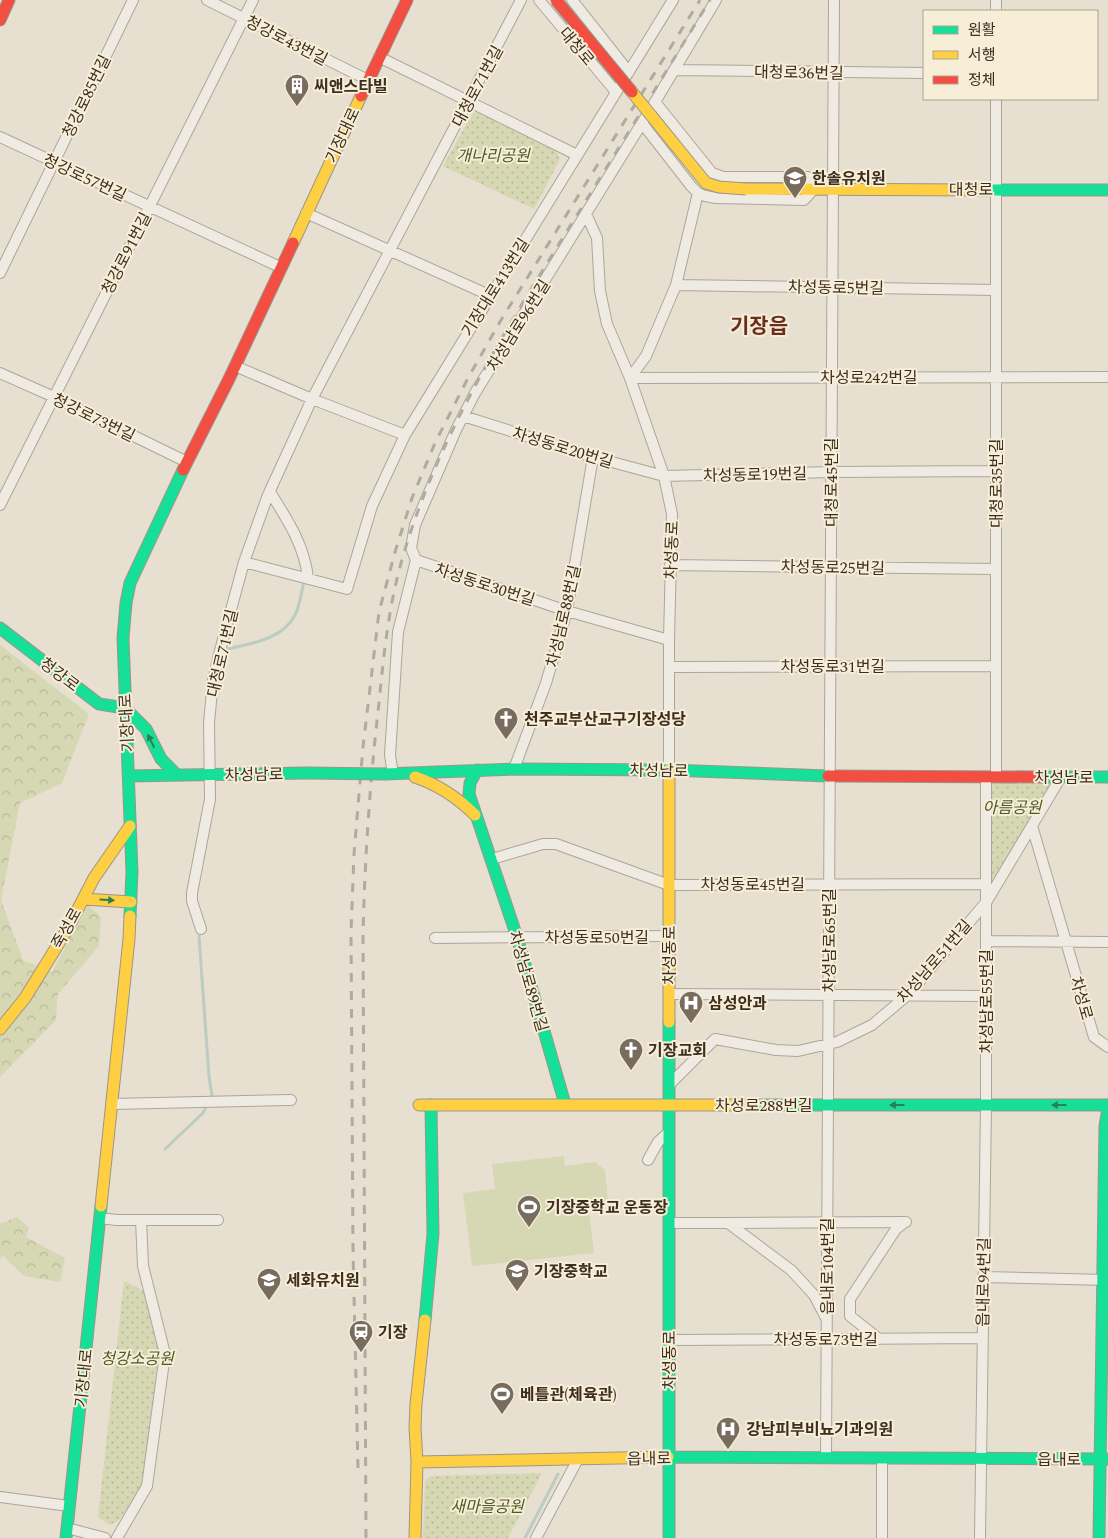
<svg xmlns="http://www.w3.org/2000/svg" width="1108" height="1538" font-family="Spectral,'Noto Sans KR',serif">
	<defs>
		<pattern id="forest-crowns" width="20" height="18" patternUnits="userSpaceOnUse" patternTransform="scale(1.25)"><rect width="20" height="18" fill="#d6d7b3"/><path d="M2 6a3 3 0 1 1 6 0M12 15a3 3 0 1 1 6 0" fill="none" stroke="#b9b99a"/></pattern>
		<pattern id="park-dots" width="8" height="8" patternUnits="userSpaceOnUse" patternTransform="scale(1.25)"><rect width="8" height="8" fill="#d6d7b3"/><path d="M2 2h.1M6 6h.1" fill="none" stroke="#b9b99a" stroke-width="1.8" stroke-linecap="round"/></pattern>
	</defs>
	<rect width="100%" height="100%" fill="#e7e0d1"/>
	<path fill="#d6d7b3" d="M564 1156 565 1166 595 1162 605 1170 608 1201 588 1204 594 1253 472 1266 463 1193 495 1189 492 1164Z"/>
	<path fill="url(#forest-crowns)" d="M0 645 89 714 62 783 20 803 1 900 23 960 52 972 88 905 101 917 99 946 58 994 56 1020 0 1077Z
		M17 1217 29 1228 26 1237 65 1258 60 1282 24 1276 3 1256 0 1259V1224Z"/>
	<path fill="url(#park-dots)" d="M478 111 557 152 560 159 534 209 443 166 472 114Z
		M994 783H1050L1052 785 992 882H990L991 787Z
		M124 1281 144 1291 159 1354 143 1485 119 1520 110 1525 98 1517Z
		M542 1473 508 1538H423L425 1482 430 1476Z"/>
	<g fill="none" stroke-linecap="round" stroke-linejoin="round">
		<path stroke="#bcccc2" stroke-width="3" d="M228 649C252 643 282 640 295 615 300 606 301 592 304 582
			M199 936 209 1077 212 1095 210 1099
			M165 1149 203 1113 207 1105
			M525 1538 558 1474"/>
		<defs>
			<path id="street" d="M207 0 368 80
				M539 0 616 92
				M572 0 629 72
				M996 0V11
				M379 57 577 155
				M674 70 924 73
				M642 123 691 186 698 193 705 196 716 198 804 200 814 189 808 177H723L712 173 655 102
				M0 137 280 267
				M306 213 489 295
				M586 214 597 238 600 291 607 324 630 378 664 476 672 514 669 640V770
				M0 273 133 0
				M676 285 996 290
				M235 366 312 399 405 435
				M0 373 54 397 187 462
				M630 378 1108 377
				M630 378 646 356 676 285 698 193
				M463 416 593 457 664 476 832 472 996 471
				M270 492C287 519 305 546 308 579
				M0 505 253 0
				M416 560 411 548 415 525 456 430 475 393 655 102 716 0
				M416 560 567 611 669 640
				M244 562 347 589 372 506 405 435 673 0
				M670 565 996 569
				M670 667 996 666
				M514 769 546 683 567 611 593 457
				M393 774 390 755 398 632 416 560
				M996 777V99
				M1032 826 1094 1037 1108 1047
				M492 859 543 844H556L669 885 986 884
				M201 929 192 901V893L210 799 209 723 213 680 219 654 244 562 268 495 312 399 521 0
				M435 938 669 936
				M987 941 1108 942
				M669 994 986 996
				M669 1085 715 1039 776 1050 798 1051 837 1042 872 1025 909 994 987 901 1061 777
				M112 1104 291 1100
				M648 1160 658 1142 669 1132
				M100 1218 116 1220H218
				M669 1223H728L791 1270 814 1295 826 1318
				M728 1223 906 1222
				M983 1277 1107 1280
				M879 1339 850 1316V1299L896 1229 905 1222
				M669 1340 982 1338
				M826 1458 834 0
				M882 1458V1538
				M0 1497 69 1506
				M67 1528 105 1538
				M117 1538 147 1486 165 1354 143 1266 141 1220
				M536 1538 578 1459
				M980 1538 986 1105V777"/>
			<path id="fast" d="M981 190H1108
				M0 628 99 704 125 708
				M125 708 146 729 161 759 177 775
				M477 770 470 783 469 794 517 937 565 1104
				M385 774 514 769 669 770 828 776
				M129 776 306 773
				M1043 777H1108
				M130 916 132 872 123 638 126 603 130 583 183 470
				M669 1022V1538
				M747 1105H1108
				M425 1320 433 1234 431 1105
				M668 1457 1108 1459
				M66 1538 101 1206
				M1099 1538 1105 1126 1108 1109"/>
			<path id="slow" d="M746 189 981 190
				M293 243 361 96
				M669 770V1022
				M415 777C439 785 457 797 475 815
				M83 899 131 902
				M0 1029 25 998 67 930 94 878 130 826
				M419 1105H747
				M101 1206 129 939 130 916
				M417 1462 668 1457
				M415 1538 417 1462 415 1427 416 1404 425 1320"/>
			<path id="jam" d="M0 20 9 0
				M361 96 407 0
				M183 470 229 379 293 243
				M828 776 1043 777"/>
		</defs>
		<use href="#street" stroke="#ada599" stroke-width="12"/>
		<use href="#fast" stroke="#9c958a" stroke-width="13"/>
		<use href="#slow" stroke="#9c958a" stroke-width="13"/>
		<use href="#jam" stroke="#9c958a" stroke-width="13"/>
		<use href="#street" stroke="#efebe3" stroke-width="10"/>
		<use href="#fast" stroke="#16e098" stroke-width="11"/>
		<use href="#slow" stroke="#ffcf43" stroke-width="11"/>
		<use href="#jam" stroke="#f24e42" stroke-width="11"/>
		<path stroke="#afaaa2" stroke-width="3" stroke-dasharray="9 9" stroke-linecap="butt" d="M358 1468 353 1251 351 932 354 854 363 747 379 612 395 552 412 498 435 443 468 378 501 320 700 0
			M366 1538 363 933C365 856 370 780 379 703 384 652 389 602 404 553 438 439 500 339 562 239 612 159 661 80 710 0"/>
		<defs>
			<path id="fast-bridge" d="M306 773 385 774"/>
			<path id="slow-bridge" d="M632 92 706 183 719 187 746 189"/>
			<path id="jam-bridge" d="M556 0 632 92"/>
		</defs>
		<use href="#fast-bridge" stroke="#9c958a" stroke-width="13" stroke-linecap="butt"/>
		<use href="#slow-bridge" stroke="#9c958a" stroke-width="13" stroke-linecap="butt"/>
		<use href="#jam-bridge" stroke="#9c958a" stroke-width="13" stroke-linecap="butt"/>
		<use href="#fast-bridge" stroke="#16e098" stroke-width="11"/>
		<use href="#slow-bridge" stroke="#ffcf43" stroke-width="11"/>
		<use href="#jam-bridge" stroke="#f24e42" stroke-width="11"/>
	</g>
	<defs><path id="oneway-solid" d="M-6-.8H1V-3.2L6.5 0L1 3.2V.8H-6Z" transform="scale(1.25)"/></defs>
	<g fill="#2b7e56">
		<use href="#oneway-solid" transform="translate(151 741) rotate(-116)"/>
		<use href="#oneway-solid" transform="translate(107 900) rotate(4)"/>
		<use href="#oneway-solid" transform="translate(897 1105) rotate(-180)"/>
		<use href="#oneway-solid" transform="translate(1059 1105) rotate(-180)"/>
	</g>
	<defs>
		<symbol id="building-pin" viewBox="-11 -11 22 30"><path d="M0 17L-7.5 6A9.5 9.5 0 1 1 7.5 6Z" fill="#786c5e" stroke="#f7eed8"/><path d="M-4-6H4V6H1V3H-1V6H-4ZM-2.5-4.3h1.7v1.8h-1.7ZM.8-4.3h1.7v1.8H.8ZM-2.5-1h1.7V.8h-1.7ZM.8-1h1.7V.8H.8Z" fill="#fff"/></symbol>
		<symbol id="school-pin" viewBox="-11 -11 22 30"><path d="M0 17L-7.5 6A9.5 9.5 0 1 1 7.5 6Z" fill="#786c5e" stroke="#f7eed8"/><path d="M0-5L7-2L0 1L-7-2ZM-4 1L0 2.5L4 1V4Q0 6-4 4Z" fill="#fff"/></symbol>
		<symbol id="church-pin" viewBox="-11 -11 22 30"><path d="M0 17L-7.5 6A9.5 9.5 0 1 1 7.5 6Z" fill="#786c5e" stroke="#f7eed8"/><path d="M-1.2-6h2.4v3.5h3.3v2.4h-3.3V6h-2.4V-.1h-3.3v-2.4h3.3Z" fill="#fff"/></symbol>
		<symbol id="hospital-pin" viewBox="-11 -11 22 30"><path d="M0 17L-7.5 6A9.5 9.5 0 1 1 7.5 6Z" fill="#786c5e" stroke="#f7eed8"/><path d="M-5-5h3v3.5h4V-5h3V5h-3V1.5h-4V5h-3Z" fill="#fff"/></symbol>
		<symbol id="stadium-pin" viewBox="-11 -11 22 30"><path d="M0 17L-7.5 6A9.5 9.5 0 1 1 7.5 6Z" fill="#786c5e" stroke="#f7eed8"/><path d="M0-5a6.5 5 0 1 0 0 10a6.5 5 0 1 0 0-10ZM-3.5-1.8h7v3.6h-7Z" fill="#fff"/></symbol>
		<symbol id="station-pin" viewBox="-11 -11 22 30"><path d="M0 17L-7.5 6A9.5 9.5 0 1 1 7.5 6Z" fill="#786c5e" stroke="#f7eed8"/><path d="M-3-6H3Q5-6 5-4V2Q5 4 3 4L4.5 6H3L1.5 4h-3L-3 6H-4.5L-3 4Q-5 4-5 2V-4Q-5-6-3-6ZM-3.5-4v3h7v-3ZM-3.5 1v1.5H-2V1ZM2 1v1.5H3.5V1Z" fill="#fff"/></symbol>
	</defs>
	<g fill-rule="evenodd">
		<use href="#building-pin" x="283" y="72" width="28" height="38"/>
		<use href="#school-pin" x="781" y="164" width="28" height="38"/>
		<use href="#church-pin" x="492" y="705" width="28" height="38"/>
		<use href="#hospital-pin" x="677" y="989" width="28" height="38"/>
		<use href="#church-pin" x="617" y="1036" width="28" height="38"/>
		<use href="#stadium-pin" x="515" y="1193" width="28" height="38"/>
		<use href="#school-pin" x="503" y="1257" width="28" height="38"/>
		<use href="#school-pin" x="255" y="1266" width="28" height="38"/>
		<use href="#station-pin" x="347" y="1318" width="28" height="38"/>
		<use href="#stadium-pin" x="488" y="1380" width="28" height="38"/>
		<use href="#hospital-pin" x="714" y="1415" width="28" height="38"/>
	</g>
	<g text-anchor="middle" stroke-width="4" stroke-linejoin="round" paint-order="stroke">
		<g font-size="16" fill="#3d2e20" stroke="#f7eed8">
			<text transform="translate(287 40) rotate(27)" y="6">청강로43번길</text>
			<text transform="translate(577 46) rotate(50)" y="6">대청로</text>
			<text transform="translate(799 72) rotate(1)" y="6">대청로36번길</text>
			<text transform="translate(477 86) rotate(-62)" y="6">대청로71번길</text>
			<text transform="translate(86 96) rotate(-64)" y="6">청강로85번길</text>
			<text transform="translate(342 135) rotate(-65)" y="6">기장대로</text>
			<text transform="translate(85 177) rotate(25)" y="6">청강로57번길</text>
			<text x="971" y="195">대청로</text>
			<text transform="translate(126 253) rotate(-63)" y="6">청강로91번길</text>
			<text transform="translate(495 287) rotate(-58)" y="6">기장대로413번길</text>
			<text transform="translate(836 287) rotate(1)" y="6">차성동로5번길</text>
			<text transform="translate(518 325) rotate(-58)" y="6">차성남로96번길</text>
			<text x="869" y="383">차성로242번길</text>
			<text transform="translate(94 417) rotate(26)" y="6">청강로73번길</text>
			<text transform="translate(563 447) rotate(17)" y="6">차성동로20번길</text>
			<text transform="translate(755 474) rotate(-1)" y="6">차성동로19번길</text>
			<text transform="translate(831 482) rotate(-90)" y="6">대청로45번길</text>
			<text transform="translate(996 483) rotate(-90)" y="6">대청로35번길</text>
			<text transform="translate(671 550) rotate(-88)" y="6">차성동로</text>
			<text transform="translate(833 567) rotate(1)" y="6">차성동로25번길</text>
			<text transform="translate(485 584) rotate(18)" y="6">차성동로30번길</text>
			<text transform="translate(563 616) rotate(-77)" y="6">차성남로88번길</text>
			<text transform="translate(222 653) rotate(-77)" y="6">대청로71번길</text>
			<text x="833" y="672">차성동로31번길</text>
			<text transform="translate(60 674) rotate(37)" y="6">청강로</text>
			<text transform="translate(126 723) rotate(-93)" y="6">기장대로</text>
			<text transform="translate(659 770) rotate(1)" y="6">차성남로</text>
			<text transform="translate(254 774) rotate(-1)" y="6">차성남로</text>
			<text x="1064" y="783">차성남로</text>
			<text x="753" y="890">차성동로45번길</text>
			<text transform="translate(66 928) rotate(-61)" y="6">죽성로</text>
			<text x="597" y="943">차성동로50번길</text>
			<text transform="translate(829 940) rotate(-90)" y="6">차성남로65번길</text>
			<text transform="translate(669 955) rotate(-90)" y="6">차성동로</text>
			<text transform="translate(934 961) rotate(-49)" y="6">차성남로51번길</text>
			<text transform="translate(529 981) rotate(74)" y="6">차성남로89번길</text>
			<text transform="translate(1082 998) rotate(74)" y="6">차성로</text>
			<text transform="translate(986 1001) rotate(-90)" y="6">차성남로55번길</text>
			<text x="764" y="1111">차성로288번길</text>
			<text transform="translate(827 1266) rotate(-90)" y="6">읍내로104번길</text>
			<text transform="translate(983 1282) rotate(-89)" y="6">읍내로94번길</text>
			<text x="826" y="1345">차성동로73번길</text>
			<text transform="translate(669 1360) rotate(-90)" y="6">차성동로</text>
			<text transform="translate(83 1378) rotate(-84)" y="6">기장대로</text>
			<text transform="translate(649 1458) rotate(-1)" y="6">읍내로</text>
			<text x="1059" y="1465">읍내로</text>
		</g>
		<g font-size="16" font-weight="bold" fill="#3d2e20" stroke="#f7eed8" text-anchor="start">
			<text x="314" y="92">씨앤스타빌</text>
			<text x="812" y="184">한솔유치원</text>
			<text x="524" y="725">천주교부산교구기장성당</text>
			<text x="708" y="1009">삼성안과</text>
			<text x="648" y="1056">기장교회</text>
			<text x="546" y="1213">기장중학교 운동장</text>
			<text x="534" y="1277">기장중학교</text>
			<text x="286" y="1286">세화유치원</text>
			<text x="378" y="1338">기장</text>
			<text x="520" y="1400">베틀관(체육관)</text>
			<text x="746" y="1435">강남피부비뇨기과의원</text>
		</g>
		<g font-size="16" font-style="italic" fill="#4d5a26" stroke="#f7eed8">
			<text x="493" y="161">개나리공원</text>
			<text x="1012" y="813">아름공원</text>
			<text x="137" y="1364">청강소공원</text>
			<text x="487" y="1512">새마을공원</text>
		</g>
		<g font-size="21" font-weight="bold" fill="#6b2e1e" stroke="#f7eed8">
			<text x="759" y="333">기장읍</text>
		</g>
	</g>
	<rect x="923" y="10" width="175" height="90" fill="#f7eed8" stroke="#ada18e"/>
	<rect x="933" y="26" width="25" height="8" fill="#16e098" stroke="#ada18e"/>
	<text x="968" y="35" font-size="15" fill="#3d2e20">원활</text>
	<rect x="933" y="51" width="25" height="8" fill="#ffcf43" stroke="#ada18e"/>
	<text x="968" y="60" font-size="15" fill="#3d2e20">서행</text>
	<rect x="933" y="76" width="25" height="8" fill="#f24e42" stroke="#ada18e"/>
	<text x="968" y="85" font-size="15" fill="#3d2e20">정체</text>
</svg>
